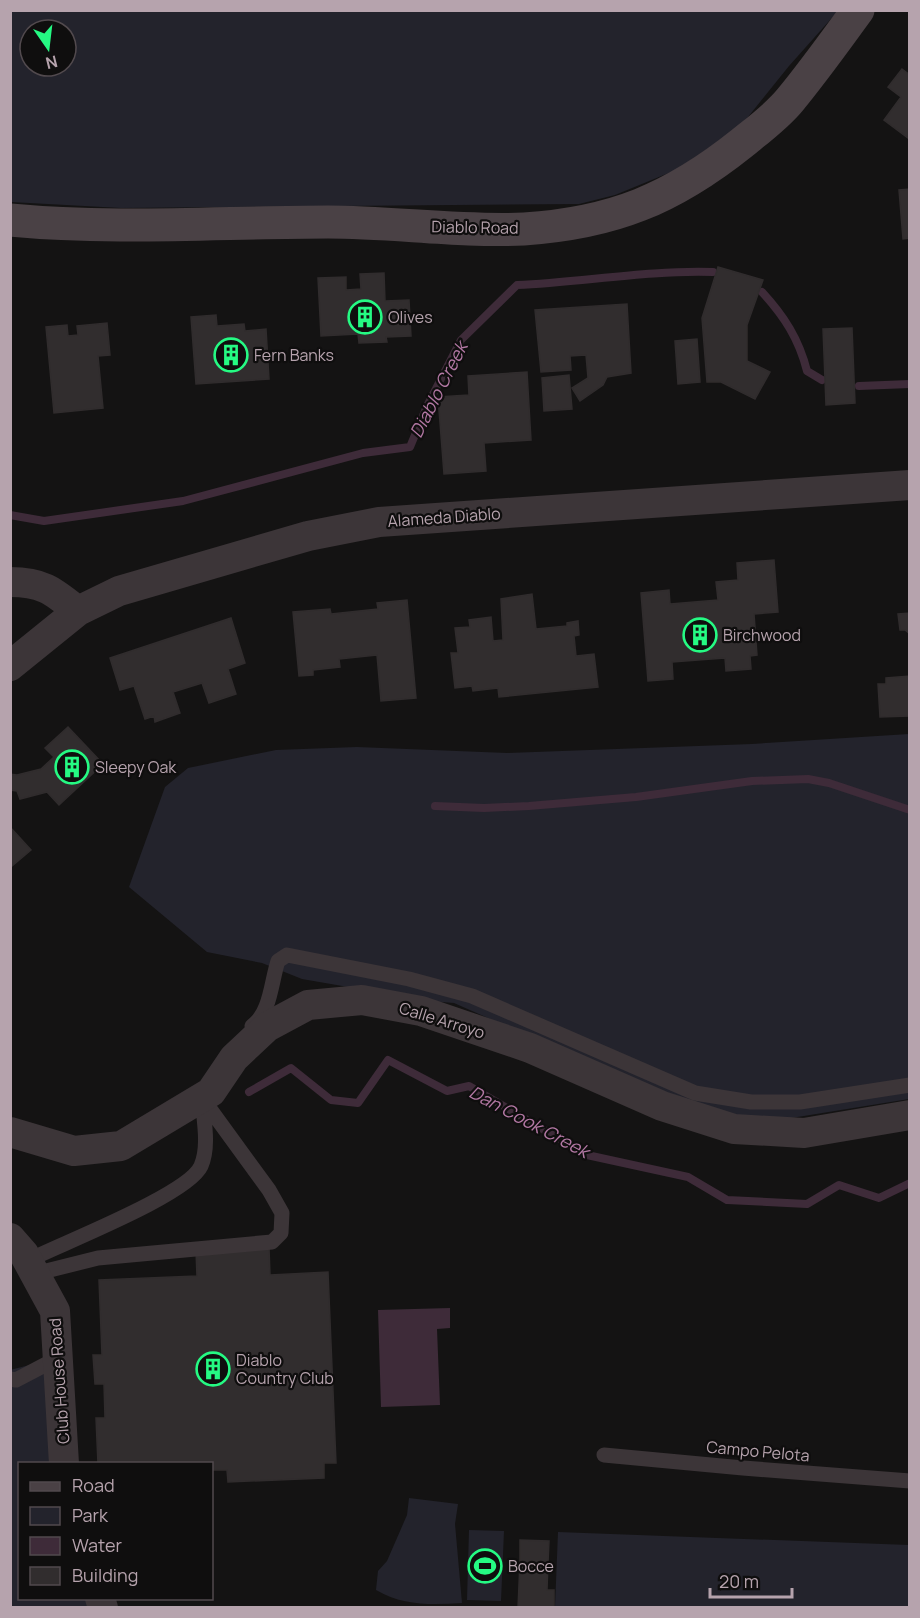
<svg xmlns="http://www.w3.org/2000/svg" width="920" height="1618" font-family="Manrope,sans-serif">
	<rect width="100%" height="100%" fill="#141313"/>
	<path fill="#23232c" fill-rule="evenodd" d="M10 11H838L789 66 740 127 676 170 615 195 579 204 121 208 11 202ZM30 30H66V66H30Z
		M909 734V1099L760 1123 710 1116 454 1003 429 1001 302 979 262 963 207 952 129 887 165 787 188 768 276 750 357 747 507 753 752 744Z
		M45 1361 56 1463 20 1464V1598L92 1599 95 1607H11L10 1370Z
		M409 1498 458 1504 455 1524 462 1603C432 1605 403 1606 376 1590L378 1571 387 1561 407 1515Z
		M469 1530 504 1531 501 1601 467 1600Z
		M558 1532 909 1545V1607H555Z"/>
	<path fill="#3e2b39" d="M450 1308V1328L437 1329 440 1405 381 1407 378 1310Z"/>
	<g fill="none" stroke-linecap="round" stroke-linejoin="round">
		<path stroke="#3e2b39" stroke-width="8" d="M762 292C784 316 799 339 807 371L822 380
			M859 386 910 384
			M10 515 44 521 183 501 363 453 410 447 427 406 461 340 517 285C583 282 648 270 713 272
			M435 806 484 808 529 806 636 797 752 781 808 779 829 783 910 810
			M249 1092 291 1068 331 1100 358 1103 388 1060 447 1091 469 1086 587 1155 688 1177 727 1200 807 1204 839 1185 879 1198 910 1183"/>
	</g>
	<path fill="#312d2e" stroke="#302c2d" stroke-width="1.5" d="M902 69 910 75 908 138 884 120 901 97 888 87Z
		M910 189V238L903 239 899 190Z
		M718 267 763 280 747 325V361L770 372 755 399 721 382H707L702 318Z
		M384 273 385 301 409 300 411 336 386 337 387 342 359 343 358 334 321 336 318 278 346 277V290L361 289 360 274Z
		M627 304 631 373 607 377 603 385 580 401 572 388 588 378 586 355 570 356 571 370 541 372 535 310Z
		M216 315 217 326 244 324 245 331 266 329 269 379 196 384 191 317Z
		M107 323 110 355 98 356 103 408 54 413 46 327 67 325 68 336 78 335 77 326Z
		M852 328 855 403 826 405 823 329Z
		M697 339 700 382 678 384 675 341Z
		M527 372 531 440 484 443 486 471 444 474 438 397 469 395 468 376Z
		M569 375 572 409 544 411 542 378Z
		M774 560 778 612 754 614 757 655 750 656 751 669 726 671 725 658 672 662 673 679 648 681 641 593 669 590 670 604 718 600 716 582 738 580 737 563Z
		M532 594 536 629 567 626V623L578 621 579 635 574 636 576 656 594 654 598 687 499 697 498 688 473 691 472 686 455 688 451 653H458L455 628 470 627 469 620 491 617 493 641 503 640 501 599Z
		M407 600 416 698 381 701 377 655 339 659 340 667 313 670V675L299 676 293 612 330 609 331 614 378 609 377 603Z
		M910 613V634L905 630H900L898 614Z
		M231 618 245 663 228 669 236 694 209 703 202 683 173 692 180 713 155 722 154 716 145 719 134 686 120 690 110 658Z
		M910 676V716L880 717 878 684H886V678Z
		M68 727 103 764 59 805 47 792 20 799 17 791 10 790V774L17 775 41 769 54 757 45 748Z
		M10 827 31 850 12 866 10 864Z
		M269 1248 270 1275 328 1272 336 1463H324V1478L228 1482 227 1470H212V1464H98L96 1418H105L104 1384H95L93 1355H102L99 1280 197 1276 196 1251Z
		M520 1540 549 1541 548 1563 520 1562Z
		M520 1562 548 1563 547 1590H554V1608H518Z"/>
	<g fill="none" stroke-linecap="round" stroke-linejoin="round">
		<path stroke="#3c3538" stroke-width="15" d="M252 1026C271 1012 271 982 278 961L287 955 409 979 472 996 695 1093 751 1102H800L910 1085
			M27 1261C60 1244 188 1195 201 1166 210 1145 203 1117 202 1096
			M34 1274 98 1258 272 1242 281 1233 282 1213 269 1190 202 1098
			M10 1379 16 1380 58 1358
			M604 1455 743 1468 910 1481"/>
		<path stroke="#3c3538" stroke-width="30" d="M10 582C43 582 53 591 78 611
			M10 666 78 611 119 591 308 536 379 522 910 485
			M10 1132 74 1151 121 1146 211 1092 234 1058 267 1027 308 1005 362 1000 421 1011 530 1048 662 1106 734 1129 804 1133 910 1115
			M10 1238 24 1254 55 1311 64 1464
			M100 1598 103 1608"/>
		<path stroke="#4a4145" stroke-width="33" d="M10 220C116 230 222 222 328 222 393 222 459 232 524 229 613 223 672 199 742 143 758 130 777 116 790 100 814 71 836 40 858 10"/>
	</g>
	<defs>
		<symbol id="building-ring" viewBox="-11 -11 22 22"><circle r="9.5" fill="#0f0e0e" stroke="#25fa83" stroke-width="1.5"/><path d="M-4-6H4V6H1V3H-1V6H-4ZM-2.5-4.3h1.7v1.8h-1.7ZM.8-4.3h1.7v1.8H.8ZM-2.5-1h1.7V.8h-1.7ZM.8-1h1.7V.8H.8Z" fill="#25fa83"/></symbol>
		<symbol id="stadium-ring" viewBox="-11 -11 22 22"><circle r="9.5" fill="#0f0e0e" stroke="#25fa83" stroke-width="1.5"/><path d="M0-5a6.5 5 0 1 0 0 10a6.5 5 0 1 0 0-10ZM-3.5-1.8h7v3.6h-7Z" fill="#25fa83"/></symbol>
	</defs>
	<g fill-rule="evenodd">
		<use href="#building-ring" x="346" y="298" width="38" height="38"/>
		<use href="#building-ring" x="212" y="336" width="38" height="38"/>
		<use href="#building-ring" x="681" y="616" width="38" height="38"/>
		<use href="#building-ring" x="53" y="748" width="38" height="38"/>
		<use href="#building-ring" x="194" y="1350" width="38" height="38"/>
		<use href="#stadium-ring" x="466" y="1547" width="38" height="38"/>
	</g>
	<g text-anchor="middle" stroke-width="4.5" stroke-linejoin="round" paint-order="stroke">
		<g font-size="16" fill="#b6a3ad" stroke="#0f0e0e">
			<text transform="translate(475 227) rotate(1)" y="6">Diablo Road</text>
			<text transform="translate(444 517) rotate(-4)" y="6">Alameda Diablo</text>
			<text transform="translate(442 1020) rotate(17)" y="6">Calle Arroyo</text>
			<text transform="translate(59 1381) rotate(-94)" y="6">Club House Road</text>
			<text transform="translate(758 1451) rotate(5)" y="6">Campo Pelota</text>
		</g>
		<g font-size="16" fill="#b6a3ad" stroke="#0f0e0e" text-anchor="start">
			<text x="388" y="323">Olives</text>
			<text x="254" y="361">Fern Banks</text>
			<text x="723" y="641">Birchwood</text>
			<text x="95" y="773">Sleepy Oak</text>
			<text x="236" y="1366">Diablo<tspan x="236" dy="18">Country Club</tspan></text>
			<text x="508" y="1572">Bocce</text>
		</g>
		<g font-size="18" font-style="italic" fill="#b378a4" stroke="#0f0e0e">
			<text transform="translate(439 390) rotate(-63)" y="6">Diablo Creek</text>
			<text transform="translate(529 1122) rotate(28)" y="6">Dan Cook Creek</text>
		</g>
	</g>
	<rect width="920" height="1618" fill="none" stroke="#b6a3ad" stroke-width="24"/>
	<rect x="18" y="1462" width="195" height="138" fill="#0f0e0e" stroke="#524a4e" stroke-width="1.5"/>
	<rect x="30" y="1482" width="30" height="9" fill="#4a4145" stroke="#524a4e" stroke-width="1.5"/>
	<text x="72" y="1492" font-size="18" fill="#b6a3ad">Road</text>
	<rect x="30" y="1507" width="30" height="18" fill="#23232c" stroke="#524a4e" stroke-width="1.5"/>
	<text x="72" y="1522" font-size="18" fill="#b6a3ad">Park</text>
	<rect x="30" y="1537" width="30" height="18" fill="#3e2b39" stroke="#524a4e" stroke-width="1.5"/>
	<text x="72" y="1552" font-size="18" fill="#b6a3ad">Water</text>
	<rect x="30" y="1567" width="30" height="18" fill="#312d2e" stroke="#524a4e" stroke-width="1.5"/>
	<text x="72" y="1582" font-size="18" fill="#b6a3ad">Building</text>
	<g transform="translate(48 48) rotate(166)"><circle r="28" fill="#0f0e0e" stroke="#524a4e" stroke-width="1.5"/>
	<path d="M0-4.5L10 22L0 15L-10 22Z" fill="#25fa83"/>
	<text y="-9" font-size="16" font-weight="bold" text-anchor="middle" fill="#b6a3ad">N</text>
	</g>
	<path d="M710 1588v9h82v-9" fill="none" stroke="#b6a3ad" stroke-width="3"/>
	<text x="719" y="1588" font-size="18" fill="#b6a3ad" stroke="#0f0e0e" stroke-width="4.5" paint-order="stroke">20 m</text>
</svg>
